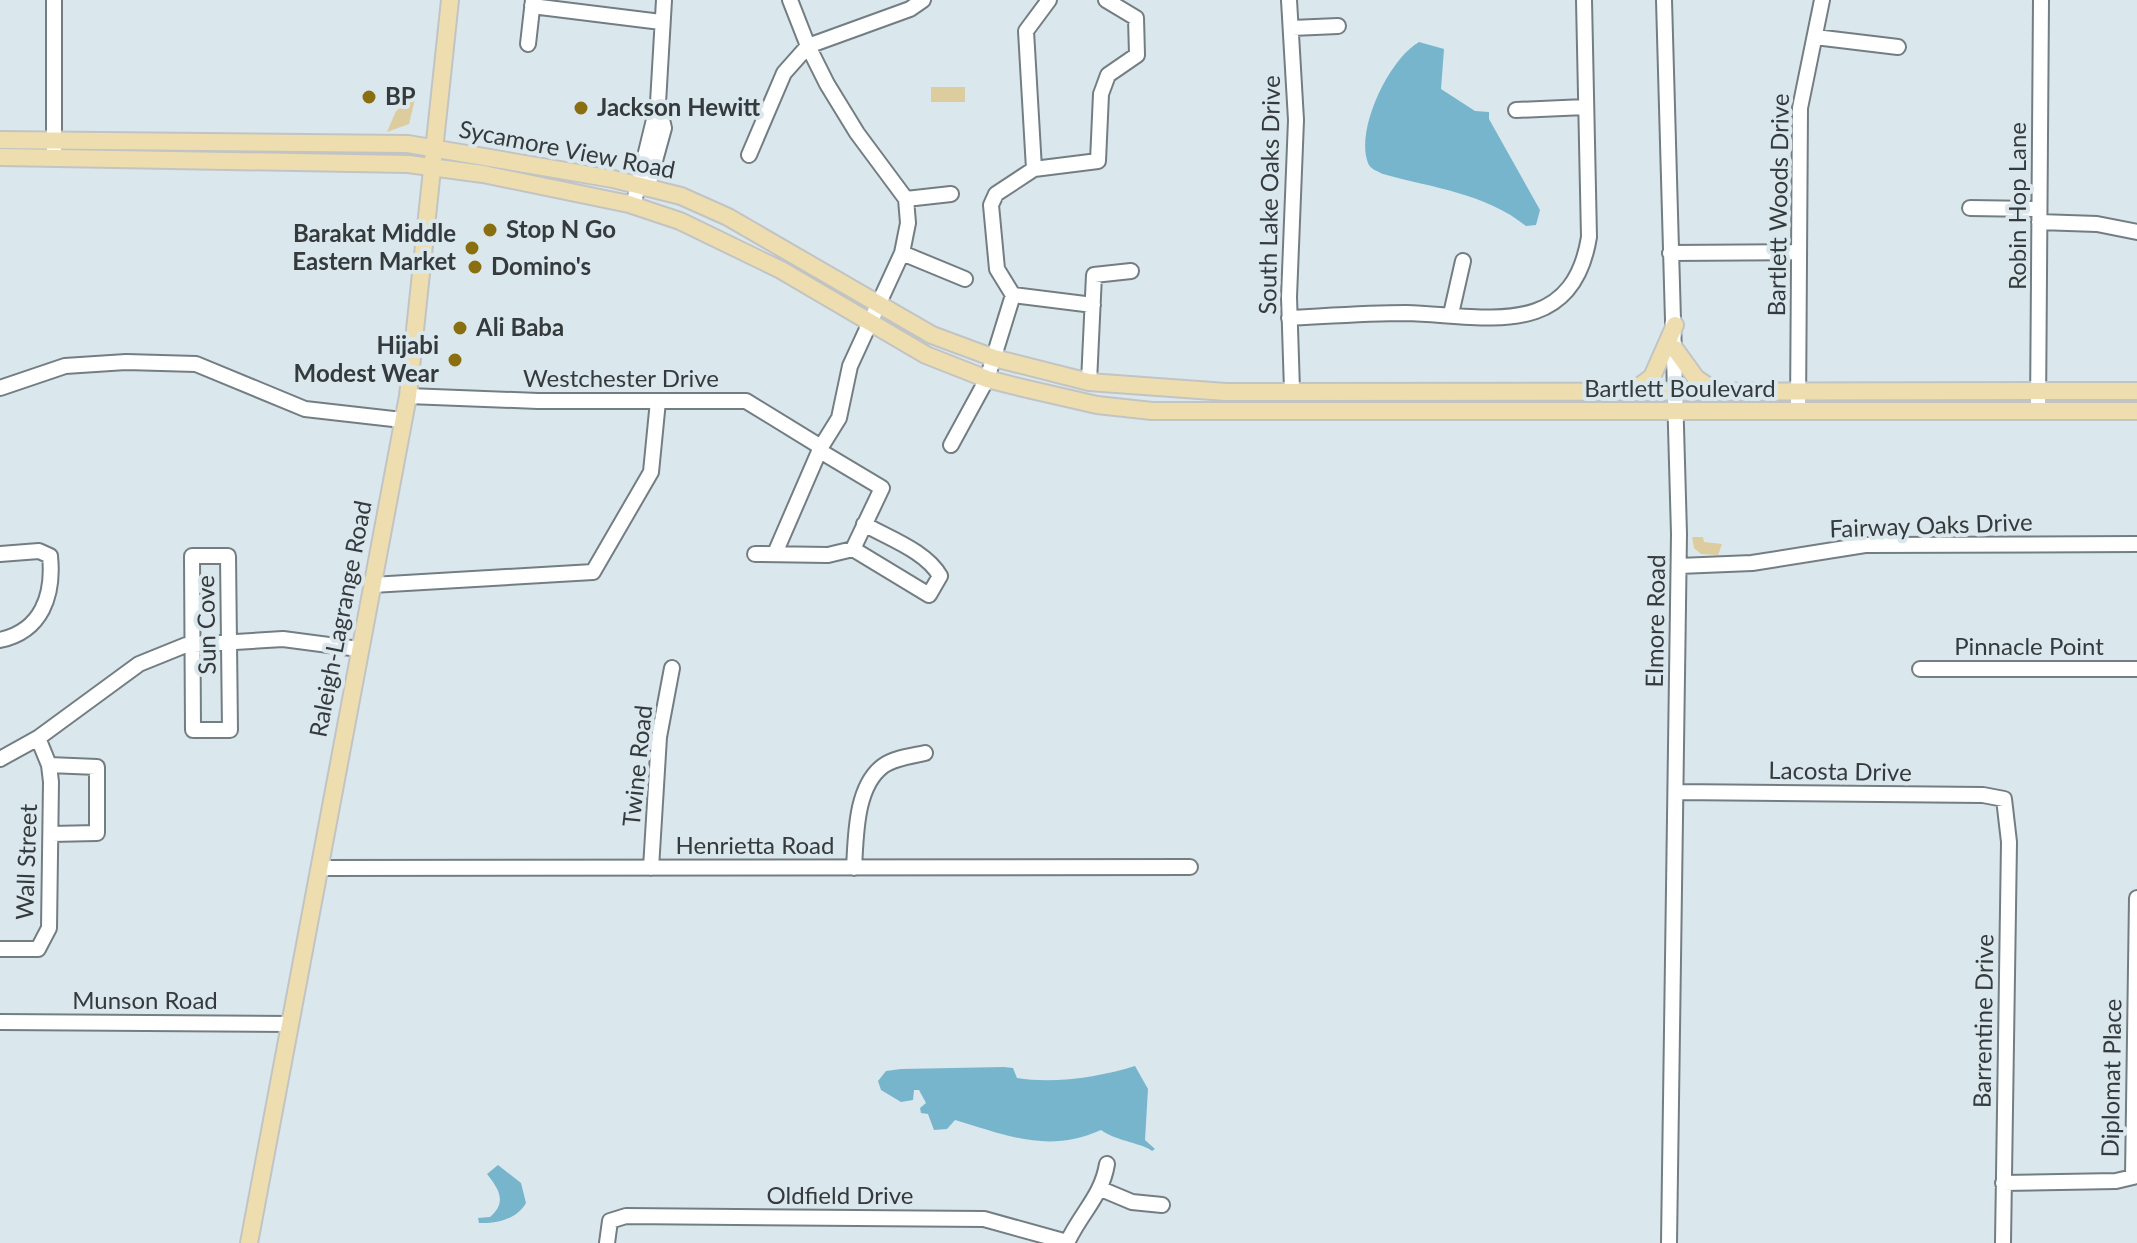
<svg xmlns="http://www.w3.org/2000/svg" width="2137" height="1243" font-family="Lato,sans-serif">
	<rect width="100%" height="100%" fill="#dae7ed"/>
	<path fill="#ddcc9d" d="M931 87H965V102H931Z
		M416 95 409 124 387 132 396 111Z
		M1692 537H1703L1704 542 1722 544 1718 555 1701 554 1694 548Z"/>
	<path fill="#77b5cd" d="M1419 42 1444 49 1441 89 1475 111 1489 112V119L1540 210 1536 225 1526 226C1485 193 1433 188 1383 174 1377 171 1370 169 1368 163 1355 130 1389 59 1419 42Z
		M1135 1066 1148 1089 1145 1140 1155 1149 1152 1151C1145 1144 1116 1141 1101 1130 1048 1154 1006 1135 955 1120L947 1129 934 1130 928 1114 921 1113 920 1108 926 1103 919 1090H914L913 1100 901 1102 881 1090 878 1081 886 1071 901 1069 1004 1067 1013 1068 1017 1078C1054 1084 1100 1077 1135 1066Z
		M498 1165 521 1183 526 1203C517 1219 497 1224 479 1223L478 1218 490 1217C508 1202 498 1188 487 1174Z"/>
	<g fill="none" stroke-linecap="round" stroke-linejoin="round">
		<defs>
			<path id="minor" d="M1289 0 1296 120 1289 297 1292 390
				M1664 0 1679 534 1669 1243
				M532 6 661 22
				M1292 28 1338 26
				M1815 37 1898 47
				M528 44 533 0
				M1516 110 1585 107
				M749 155 784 73 808 46 910 9 923 0
				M54 158V0
				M1034 169 1026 31 1049 0
				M650 179 664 128 658 103
				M906 199 951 194
				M633 206 658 103 664 0
				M1970 208 2039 209
				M2039 222 2097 224 2137 232
				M902 253 965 279
				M1670 253 1799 252
				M1013 295 1093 305
				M1451 314 1463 261
				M1289 318C1328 316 1367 313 1406 313 1483 315 1572 342 1589 237L1584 0
				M1089 382 1094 275 1131 271
				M0 388 65 366 126 362 196 364 305 409 402 420
				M408 396 538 401H746L821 447
				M1798 412 1800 108 1822 0
				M2038 412 2041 0
				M951 445 987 379 1013 295 997 269 991 205 996 194 1034 169 1098 161 1101 94 1108 75 1137 55 1136 18 1106 0
				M820 451 882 488 853 549
				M776 551 821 447 839 418 850 366 902 253 908 223 906 199 857 133 827 84 808 46 790 0
				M0 554 39 551 50 556C54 595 42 631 0 640
				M755 554 828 555 853 549 929 595 940 576C926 551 888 538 864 524
				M192 556H228L230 730H193Z
				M1679 566 1752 563 1865 545 2137 544
				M372 585 593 572 651 472 658 401
				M1920 669H2137
				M0 759 38 738 139 664 186 645 283 639 359 649
				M49 765 97 767V833L51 834
				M1676 792 1983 795 2004 799 2009 842 2003 1243
				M319 868 1190 867
				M651 868 659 737 672 668
				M854 868C856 837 855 787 883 766 894 758 911 756 925 753
				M0 949H38L49 928 51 782 49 765 38 738
				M0 1022 290 1024
				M2003 1183 2116 1181 2133 1177 2137 898
				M1101 1189 1132 1202 1162 1205
				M607 1243 610 1221 626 1216 984 1219 1067 1242
				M1067 1243C1080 1214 1102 1196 1107 1164"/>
			<path id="major" d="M0 140 408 144 613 179 681 196 728 217 932 335 994 358 1089 382 1226 392 2137 391
				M0 157 408 164 483 174 629 204 680 221 781 270 926 355 987 379 1023 388 1097 405 1152 411H2137
				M1675 349 1696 378 1715 391
				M1633 391 1652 377 1675 325
				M249 1243 408 396 450 0"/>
		</defs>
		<use href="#minor" stroke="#737e83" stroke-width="18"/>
		<use href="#major" stroke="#c2c4c4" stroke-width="20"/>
		<use href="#minor" stroke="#fff" stroke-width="14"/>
		<use href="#major" stroke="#eedeaf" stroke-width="16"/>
	</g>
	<g fill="#8a6f10" stroke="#dae7ed" stroke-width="3">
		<circle cx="369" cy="97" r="8"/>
		<circle cx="581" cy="108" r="8"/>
		<circle cx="490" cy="230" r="8"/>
		<circle cx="472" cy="248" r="8"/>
		<circle cx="475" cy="267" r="8"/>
		<circle cx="460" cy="328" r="8"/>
		<circle cx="455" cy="360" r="8"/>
	</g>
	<g text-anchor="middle" stroke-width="8" stroke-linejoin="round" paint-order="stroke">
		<g font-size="24" font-weight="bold" fill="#353a3c" stroke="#dae7ed" text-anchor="start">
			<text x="385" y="105">BP</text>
			<text x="597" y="116">Jackson Hewitt</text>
			<text x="506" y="238">Stop N Go</text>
			<text x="456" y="242" text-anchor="end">Barakat Middle<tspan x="456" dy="28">Eastern Market</tspan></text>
			<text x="491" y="275">Domino's</text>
			<text x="476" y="336">Ali Baba</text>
			<text x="439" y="354" text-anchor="end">Hijabi<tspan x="439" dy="28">Modest Wear</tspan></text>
		</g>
		<g font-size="24" fill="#353a3c" stroke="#dae7ed">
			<text transform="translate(567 150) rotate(11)" y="8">Sycamore View Road</text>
			<text transform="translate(1270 195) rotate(-89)" y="8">South Lake Oaks Drive</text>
			<text transform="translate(1779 205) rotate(-89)" y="8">Bartlett Woods Drive</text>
			<text transform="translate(2018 206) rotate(-90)" y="8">Robin Hop Lane</text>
			<text x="621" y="387">Westchester Drive</text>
			<text x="1680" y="397">Bartlett Boulevard</text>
			<text transform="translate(1931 526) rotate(-2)" y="8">Fairway Oaks Drive</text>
			<text transform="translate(341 619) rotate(-79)" y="8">Raleigh-Lagrange Road</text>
			<text transform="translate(1656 621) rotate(-89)" y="8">Elmore Road</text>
			<text transform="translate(207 625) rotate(-91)" y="8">Sun Cove</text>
			<text x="2029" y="655">Pinnacle Point</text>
			<text transform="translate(638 766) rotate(-84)" y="8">Twine Road</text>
			<text transform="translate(1840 772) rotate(1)" y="8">Lacosta Drive</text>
			<text x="755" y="854">Henrietta Road</text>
			<text transform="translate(27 862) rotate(-88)" y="8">Wall Street</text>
			<text x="145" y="1009">Munson Road</text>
			<text transform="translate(1984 1021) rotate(-89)" y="8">Barrentine Drive</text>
			<text transform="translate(2112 1078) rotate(-89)" y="8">Diplomat Place</text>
			<text x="840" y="1204">Oldfield Drive</text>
		</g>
	</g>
</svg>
